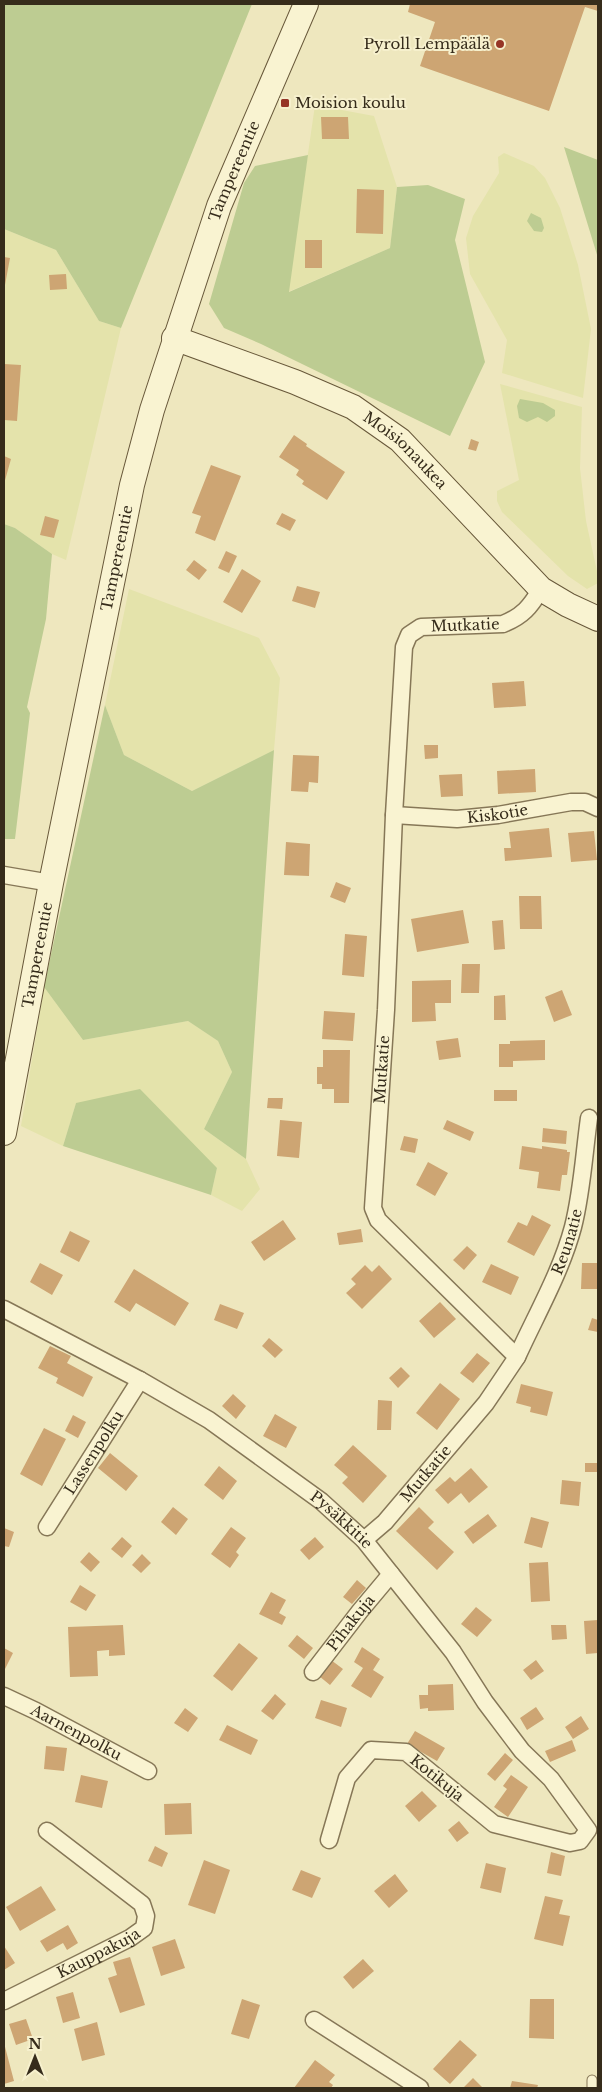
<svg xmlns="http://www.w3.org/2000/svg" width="602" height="2092" font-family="'Libre Baskerville',serif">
	<rect width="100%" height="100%" fill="#eee7be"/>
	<path fill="#e4e3ab" d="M315 105 374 116 397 187 390 248 288 292Z
		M504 153 534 166 545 178 560 208 578 265 591 329 583 398 502 373 507 340 470 274 466 238 473 216 499 173 498 157Z
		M4 229 56 250 99 321 121 328 66 560 52 554 15 528 4 524Z
		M500 384 582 407 580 468 586 521 598 576V583L587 589 568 576 502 512 497 501V491L519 480Z
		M129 589 259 638 280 678 274 750 192 791 124 755 105 705Z
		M44 987 83 1040 188 1021 218 1041 232 1072 204 1129 246 1159 260 1189 242 1211 211 1195 217 1168 76 1103 63 1146 21 1126Z"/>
	<path fill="#bdcc92" d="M4 4H252L121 328 99 321 56 250 4 229Z
		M564 147 598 160V258Z
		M308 155 289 292 390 248 397 187 428 185 465 199 455 240 485 362 450 436 261 344 224 328 209 304 244 183 255 166Z
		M531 213 541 218 544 228 542 232 534 231 527 221Z
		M520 399 543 403 555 410V416L547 422 538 417 527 422 519 418 517 406Z
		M4 524 15 528 52 554 46 619 27 707 30 713 15 839H4Z
		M105 705 124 755 192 791 274 750 246 1159 204 1129 232 1072 218 1041 188 1021 83 1040 44 987Z
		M140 1089 217 1168 211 1195 63 1146 76 1103Z"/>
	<path fill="#cda573" d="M410 4H598V11L585 7 549 111 420 66 435 22 408 12Z
		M321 117H348L349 139H322Z
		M357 189 384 190 383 234 356 233Z
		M305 240H322V268H305Z
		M4 257 10 258 5 285H4Z
		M66 274 67 289 50 290 49 275Z
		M4 364 21 365 17 421 4 420Z
		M294 435 307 444 306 446 345 472 327 500 302 484 304 481 296 475 299 470 279 457Z
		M471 439 479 442 476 451 468 449Z
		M4 456 11 459 4 484Z
		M211 465 241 476 215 541 195 533 201 516 192 513Z
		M282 513 296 520 290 531 276 524Z
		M45 516 59 520 54 538 40 535Z
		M226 551 237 556 229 573 218 568Z
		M194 560 207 570 199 580 186 570Z
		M242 569 261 581 242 613 223 602Z
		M297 586 320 592 315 608 292 601Z
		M524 681 526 706 494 708 492 683Z
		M424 745H438V758L425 759Z
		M293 755 319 756 318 783 309 782 308 792 291 791Z
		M535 769 536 792 498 794 497 771Z
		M462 774 463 796 441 797 439 775Z
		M549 828 552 857 505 861 504 848H511L509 832Z
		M594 831 597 860 571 862 568 833Z
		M286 842 310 844 309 876 284 875Z
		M336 882 351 888 345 903 330 897Z
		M519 896H541L542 929H520Z
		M463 910 469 943 417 952 411 919Z
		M503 920 505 949 494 950 492 921Z
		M345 934 367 936 364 977 342 975Z
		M462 964H480L479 993H461Z
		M451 980V1003H435L436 1021 412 1022V981Z
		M562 990 572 1015 554 1022 545 997Z
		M505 995 506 1020H494V996Z
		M324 1011 355 1013 353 1041 322 1039Z
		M458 1038 461 1057 439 1060 436 1041Z
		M545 1040V1060L513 1061V1067H499V1044H510V1041Z
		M323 1050H350L349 1103H334V1089H322V1084H317V1067H323Z
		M494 1090H517V1101H494Z
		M268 1098H283L282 1109 267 1108Z
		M280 1120 302 1122 299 1158 277 1156Z
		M447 1120 474 1132 470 1141 443 1129Z
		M543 1128 567 1131 566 1144 542 1142Z
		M404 1136 418 1139 415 1153 400 1150Z
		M522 1146 542 1149V1146L567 1150V1152H570L567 1175H562L560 1191 537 1188 539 1172 519 1169Z
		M428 1162 448 1173 435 1196 416 1185Z
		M532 1215 551 1225 534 1256 507 1242 518 1222 527 1226Z
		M283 1220 296 1239 264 1261 251 1242Z
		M361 1229 363 1242 339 1245 337 1233Z
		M70 1231 90 1241 79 1262 60 1252Z
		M467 1246 477 1255 464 1270 453 1260Z
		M40 1263 63 1275 52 1295 30 1282Z
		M582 1263H598V1289H581Z
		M491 1264 519 1277 511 1295 482 1282Z
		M365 1265 372 1272 379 1265 392 1279 362 1309 346 1293 356 1284 351 1279Z
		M134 1269 189 1303 175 1326 136 1303 130 1312 114 1302Z
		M440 1302 456 1319 434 1338 419 1321Z
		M220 1304 244 1313 237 1329 214 1320Z
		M592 1318 598 1320V1332L588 1330Z
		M269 1338 283 1350 275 1358 262 1346Z
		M50 1346 71 1356 67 1363 93 1377 83 1397 56 1383 58 1378 38 1368Z
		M477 1353 490 1363 473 1383 460 1373Z
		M401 1367 410 1376 398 1388 389 1378Z
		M440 1383 460 1399 437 1430 416 1413Z
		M521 1384 553 1392 547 1416 530 1412 531 1407 516 1403Z
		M233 1394 246 1406 236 1419 222 1406Z
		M378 1400 392 1401 391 1430H377Z
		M275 1414 297 1427 286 1448 263 1436Z
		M73 1415 86 1422 78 1438 65 1431Z
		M44 1428 66 1439 42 1486 20 1474Z
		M353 1445 387 1476 363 1503 342 1483 348 1477 334 1465Z
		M110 1453 138 1476 126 1491 98 1468Z
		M585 1463H598V1472H585Z
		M219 1466 237 1481 223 1500 204 1485Z
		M471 1468 488 1487 469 1503 461 1493 448 1504 435 1490 450 1477 455 1482Z
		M562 1480 581 1482 579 1506 560 1504Z
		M173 1507 188 1519 176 1535 161 1522Z
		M419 1507 434 1522 428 1528 454 1552 437 1570 396 1531Z
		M488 1514 497 1526 473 1544 464 1532Z
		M531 1517 549 1522 542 1548 524 1543Z
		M231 1527 246 1538 236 1552 239 1555 230 1568 211 1554Z
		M4 1528 14 1532 9 1547 4 1546Z
		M122 1537 132 1546 122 1558 111 1549Z
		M315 1537 324 1547 309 1560 300 1550Z
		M89 1552 100 1562 91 1572 80 1562Z
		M142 1554 151 1563 141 1573 132 1565Z
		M548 1562 550 1601 531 1602 529 1563Z
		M357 1580 366 1588 352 1604 343 1597Z
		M80 1585 96 1595 86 1611 70 1602Z
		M271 1592 286 1600 279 1613 286 1617 282 1625 259 1614Z
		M476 1607 492 1620 477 1637 461 1624Z
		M598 1620V1653L586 1654 584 1621Z
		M123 1625 125 1655 109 1656V1650L97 1651 98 1676 70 1677 68 1627Z
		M551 1625H566L567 1639 552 1640Z
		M297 1635 313 1648 304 1659 288 1646Z
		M239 1643 258 1658 232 1691 213 1676Z
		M362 1647 380 1659 373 1670 384 1677 371 1698 351 1686 363 1668 354 1662Z
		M4 1648 13 1653 4 1671Z
		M331 1660 343 1669 330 1685 319 1676Z
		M536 1660 544 1671 531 1680 523 1670Z
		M453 1684 454 1710 428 1711V1708L420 1709 419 1695H428V1685Z
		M275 1694 286 1704 273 1720 261 1711Z
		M321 1700 347 1708 341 1727 315 1718Z
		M536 1707 544 1719 527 1730 520 1718Z
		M185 1708 198 1718 188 1732 174 1723Z
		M581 1716 589 1729 573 1739 565 1727Z
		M227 1725 258 1740 251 1755 219 1740Z
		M415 1731 445 1748 437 1761 407 1744Z
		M572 1740 576 1751 550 1762 545 1751Z
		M46 1746 67 1748 64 1771 44 1769Z
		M505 1753 513 1760 495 1781 487 1774Z
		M81 1775 108 1781 102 1808 75 1802Z
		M511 1775 528 1787 508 1817 494 1807 507 1789 503 1786Z
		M422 1791 437 1806 419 1822 405 1806Z
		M191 1803 192 1834 165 1835 164 1804Z
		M459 1821 469 1833 457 1842 448 1830Z
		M155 1846 168 1853 162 1867 148 1861Z
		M551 1852 565 1856 561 1876 547 1873Z
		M204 1860 230 1870 215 1914 188 1905Z
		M486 1863 506 1868 501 1893 480 1888Z
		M301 1870 321 1878 312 1898 292 1890Z
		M395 1874 408 1891 389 1908 374 1891Z
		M41 1886 56 1910 20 1931 6 1907Z
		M545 1896 563 1900 559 1914 570 1916 563 1946 534 1939Z
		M68 1925 78 1943 67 1950 63 1943 47 1952 40 1941Z
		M175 1939 185 1968 161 1976 152 1947Z
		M4 1946 15 1963 4 1970Z
		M130 1957 145 2005 120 2013 108 1978 117 1975 113 1962Z
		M363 1959 374 1971 353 1989 343 1977Z
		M73 1992 80 2018 63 2023 56 1997Z
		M242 1999 260 2005 249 2039 231 2034Z
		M530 1999H554V2039L529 2038Z
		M26 2019 33 2039 16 2045 9 2024Z
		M97 2022 105 2055 82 2061 74 2029Z
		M460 2040 477 2055 450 2084 433 2069Z
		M4 2043 14 2081 4 2084Z
		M315 2060 335 2075 329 2082 333 2085 331 2088H294Z
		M473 2078 483 2088H463Z
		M512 2081 538 2085 537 2088H510Z"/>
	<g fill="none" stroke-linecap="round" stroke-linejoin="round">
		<defs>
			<path id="lane" d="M592 2080V2088"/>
			<g id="street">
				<path id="s1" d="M394 815 457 819 498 815 571 802H585L598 808"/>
				<path d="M4 875 51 883"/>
				<path id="s2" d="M4 1309 140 1380 209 1420 321 1501 364 1540 453 1652 485 1702 522 1751 551 1779 588 1830 580 1841 570 1843 494 1824 406 1752 371 1750 347 1778 329 1840"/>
				<path id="s3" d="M517 1357C536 1315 561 1272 573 1227 582 1192 584 1154 589 1118"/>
				<path id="s4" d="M47 1527 140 1380"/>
				<path id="s5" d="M364 1540 385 1522 486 1403 517 1357 378 1220 373 1208 386 1010 394 815 404 647 409 635 421 627 503 624C523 616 530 607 541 589"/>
				<path id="s6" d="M313 1672 360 1611 391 1574"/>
				<path id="s7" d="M4 1696 36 1711 148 1771"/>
				<path id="s8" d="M4 2001 130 1938 144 1928 146 1916 142 1904 47 1831"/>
				<path d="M314 2020 420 2088"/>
			</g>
			<g id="secondary">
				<path id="s9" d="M174 338 295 382 353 407 400 440 541 589 568 605 598 619"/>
				<path id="s10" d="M4 1133 51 883 132 485 152 410 219 206 306 4"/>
			</g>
		</defs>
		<use href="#lane" stroke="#867757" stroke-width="11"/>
		<use href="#street" stroke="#867757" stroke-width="19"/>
		<use href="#secondary" stroke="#68583a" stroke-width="26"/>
		<use href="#lane" stroke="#f9f3d1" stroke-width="9"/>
		<use href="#street" stroke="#f9f3d1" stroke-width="16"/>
		<use href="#secondary" stroke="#f9f3d1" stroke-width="24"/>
	</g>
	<g fill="#963526" stroke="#f6f0cd" stroke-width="2">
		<circle cx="500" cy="44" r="5"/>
		<rect x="280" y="98" width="10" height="10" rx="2.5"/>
	</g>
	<g text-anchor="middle" stroke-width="4" stroke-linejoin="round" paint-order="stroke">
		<g font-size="15" fill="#362c1b" stroke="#f6f0cd" text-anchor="end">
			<text x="490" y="49">Pyroll Lempäälä</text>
			<text x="295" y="108" text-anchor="start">Moision koulu</text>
		</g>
		<g font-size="15" fill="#362c1b" stroke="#f6f0cd">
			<text dy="5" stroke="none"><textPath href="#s10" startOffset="991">Tampereentie</textPath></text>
			<text dy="5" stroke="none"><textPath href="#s9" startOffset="260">Moisionaukea</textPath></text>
			<text dy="5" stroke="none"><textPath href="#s10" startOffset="586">Tampereentie</textPath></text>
			<text dy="5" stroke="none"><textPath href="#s5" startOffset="1081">Mutkatie</textPath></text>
			<text dy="5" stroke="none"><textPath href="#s1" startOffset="104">Kiskotie</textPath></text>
			<text dy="5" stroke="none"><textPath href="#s10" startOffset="181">Tampereentie</textPath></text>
			<text dy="5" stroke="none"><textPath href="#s5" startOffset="586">Mutkatie</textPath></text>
			<text dy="5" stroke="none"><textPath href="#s3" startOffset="126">Reunatie</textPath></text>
			<text dy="5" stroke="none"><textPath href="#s4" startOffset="88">Lassenpolku</textPath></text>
			<text dy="5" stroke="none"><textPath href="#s5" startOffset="91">Mutkatie</textPath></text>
			<text dy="5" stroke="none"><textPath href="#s2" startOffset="399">Pysäkkitie</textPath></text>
			<text dy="5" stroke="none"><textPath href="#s6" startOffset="62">Pihakuja</textPath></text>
			<text dy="5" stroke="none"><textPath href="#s7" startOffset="81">Aarnenpolku</textPath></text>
			<text transform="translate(437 1778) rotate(39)" y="5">Kotikuja</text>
			<text dy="5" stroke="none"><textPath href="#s8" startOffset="106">Kauppakuja</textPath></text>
		</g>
	</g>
	<rect width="602" height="2092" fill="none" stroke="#362c1b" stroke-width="10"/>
	<g transform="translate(35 2057)" stroke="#f6f0cd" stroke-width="4" paint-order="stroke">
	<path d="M0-4L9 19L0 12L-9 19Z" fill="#362c1b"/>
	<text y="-8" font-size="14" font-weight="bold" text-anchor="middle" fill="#362c1b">N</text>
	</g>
</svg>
